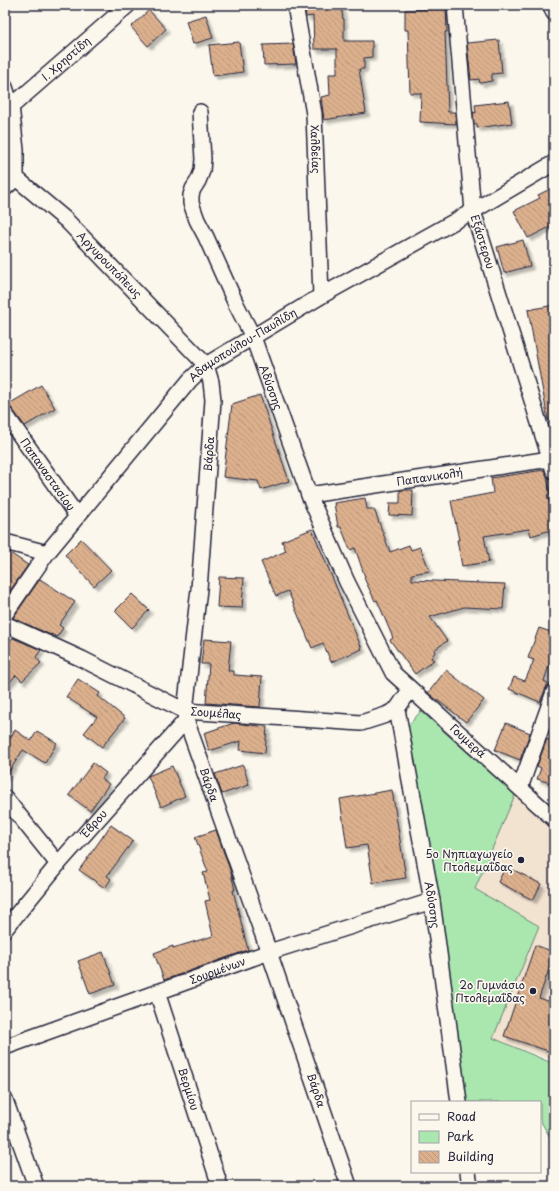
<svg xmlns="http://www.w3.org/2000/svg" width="559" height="1191" font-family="'Playpen Sans',sans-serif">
	<defs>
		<pattern id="building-back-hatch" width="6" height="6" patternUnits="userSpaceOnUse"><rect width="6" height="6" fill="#dcb08d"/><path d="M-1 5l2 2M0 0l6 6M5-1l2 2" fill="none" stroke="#bc977b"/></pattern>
		<filter id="shadow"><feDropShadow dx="3.5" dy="3.5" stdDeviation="1" flood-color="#0004"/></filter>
	</defs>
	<rect width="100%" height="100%" fill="#fbf7ec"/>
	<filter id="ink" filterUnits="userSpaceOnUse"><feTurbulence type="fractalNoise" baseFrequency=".025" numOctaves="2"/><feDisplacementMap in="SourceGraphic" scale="8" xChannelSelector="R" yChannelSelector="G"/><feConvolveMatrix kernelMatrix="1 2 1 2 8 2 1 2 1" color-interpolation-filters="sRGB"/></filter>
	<g filter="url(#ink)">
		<path fill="#f2e2d0" d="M515 795 554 831V1061L493 1038 539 926 475 890Z"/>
		<path fill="#aae7ae" stroke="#668474" d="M421 711 515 795 475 889 539 926 493 1038 554 1064V1144L540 1120V1102H467L408 726Z"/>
		<path fill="url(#building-back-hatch)" stroke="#22223b" filter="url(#shadow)" d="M304 5H341L343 19H344V41H372V57L364 58V69H359L366 113 324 120 321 97 330 95 329 74H337V49H314L313 16 306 17Z
			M446 9 447 32H445L448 112H455L456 124 420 122 421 93H410L408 30H405V10Z
			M149 10 166 29 148 46 131 27Z
			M206 15 213 38 193 44 186 21Z
			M499 40 502 73 492 74V81L480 83 479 79 471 80 467 43Z
			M239 42 243 72 213 76 209 45Z
			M293 44 296 64 264 65 263 45Z
			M509 101 512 123 477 128V124H474L473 112 476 113 475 105Z
			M554 187V225L528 238 514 211 540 198 538 195Z
			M523 240 530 266 504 273 497 247Z
			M554 305V420H548L528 310Z
			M41 385 55 408 25 426 12 409 7 405Z
			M260 395 289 481 261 490 258 481 223 477 232 404Z
			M544 470 547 476 550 494 547 495 554 518V529L531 536 529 529 484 536 489 562 462 566 457 540H459L451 501 493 493 491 478Z
			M400 490H413L412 516 389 515 390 503H400Z
			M365 498 367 509H374L390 552 409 545 411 550 420 547 430 571 412 574V580L505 584 503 609 464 607 430 617 447 641 434 650 435 652 431 658 434 660 415 674 390 640 393 638 377 600 375 601 364 578 365 577 355 548 350 550 341 527H338L334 503Z
			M312 529 362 649 331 662 323 643 312 648 288 591 276 596 261 562 286 551 282 541Z
			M81 539 111 570 94 586 65 555Z
			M5 551 10 553 28 565 5 598Z
			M219 577 244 578 242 608 217 607Z
			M40 579 75 602 59 625 63 628 57 637 51 634V635L13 618Z
			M132 594 149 610 132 628 115 611Z
			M539 628 554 633V650L544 681 548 683 540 702 509 689 514 677 525 681 534 660 528 658Z
			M13 638 41 650 36 657 41 663 22 681 16 675 5 688V645Z
			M204 639 231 641 228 671H234V675L262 677 260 707 206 703 209 664H201Z
			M446 670 484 700 466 722 428 693Z
			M78 679 100 693 98 696 125 718 102 747 84 733 97 717 66 697Z
			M234 723 267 727 265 753 240 750 241 741 209 751 204 733Z
			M506 723 530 733 520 760 495 750Z
			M15 730 31 741 37 731 57 743 45 763 23 750 5 778V746Z
			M547 739 554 742V784L537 779 541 768 537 766Z
			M93 763 106 773 102 779 109 784 90 811 69 795Z
			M243 765 249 785 222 794 215 774Z
			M172 766 185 796 161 807 148 776Z
			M392 790 406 878 373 883 367 845 347 848 340 799Z
			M111 825 133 841 107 876 111 879 105 888 79 870Z
			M216 830 231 873 235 890H233L248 950 164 980 154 953 173 946V948L213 936 205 901 210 900 203 873 208 872 195 837Z
			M506 866 541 884 533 900 498 882Z
			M535 945 554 952V955L539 998 554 1003V1053L504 1036Z
			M103 952 115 985 90 994 78 961Z"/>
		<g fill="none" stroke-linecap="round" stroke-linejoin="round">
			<defs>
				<g id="minor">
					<path id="s1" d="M295 5 314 114 321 296"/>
					<path id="s2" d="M455 5 473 211 554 471"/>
					<path d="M550 5 554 13"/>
					<path d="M5 87 11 106 16 150V178L5 188"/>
					<path id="s3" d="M5 112 128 5"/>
					<path id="s4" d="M200 112 203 159 202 171 198 181 193 189 191 195V203L197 220 206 237 236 304 253 337 309 495 347 582 393 673 554 819"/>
					<path id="s5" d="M5 175 16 178 66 220 206 365 211 382 213 400 199 589 185 711 186 720 269 952 349 1186"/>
					<path id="s6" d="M5 414 77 516"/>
					<path id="s7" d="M309 495 550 459"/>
					<path d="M5 542 47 553"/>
					<path id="s8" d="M5 614 47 553 190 380 206 365 321 296 473 211 554 163"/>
					<path id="s9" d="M5 624 82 659 185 711 361 723 386 715 397 709 410 690"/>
					<path id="s10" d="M397 709 432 901 459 1102"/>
					<path d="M520 788 554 692"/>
					<path d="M5 798 58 864"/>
					<path id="s11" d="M5 929 58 864 186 720"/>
					<path id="s12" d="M157 992 220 1186"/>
					<path id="s13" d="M5 1047 269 952 432 901"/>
					<path d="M5 1100 36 1186"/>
					<path d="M468 1172 470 1186"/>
				</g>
			</defs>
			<use href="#minor" stroke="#22223b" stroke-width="18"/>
			<use href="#minor" stroke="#fbf7ec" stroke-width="15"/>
		</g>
	</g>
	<g fill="#22223b" stroke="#fbf7ec" stroke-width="1.5">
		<circle cx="521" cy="860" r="4"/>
		<circle cx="533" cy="991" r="4"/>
	</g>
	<g text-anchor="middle" stroke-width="3.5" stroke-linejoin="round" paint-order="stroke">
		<g font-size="11" fill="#22223b" stroke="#fbf7ec">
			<text dy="4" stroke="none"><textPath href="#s3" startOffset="81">Ι. Χρηστίδη</textPath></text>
			<text dy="4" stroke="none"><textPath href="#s1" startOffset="146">Χαλδείας</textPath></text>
			<text dy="4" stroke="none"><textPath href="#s2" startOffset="239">Εξάστερου</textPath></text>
			<text dy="4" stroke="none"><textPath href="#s5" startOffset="139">Αργυρουπόλεως</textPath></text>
			<text dy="4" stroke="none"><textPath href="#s8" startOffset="362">Αδαμοπούλου-Παυλίδη</textPath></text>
			<text dy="4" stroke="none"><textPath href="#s4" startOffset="295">Αδύσσης</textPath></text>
			<text transform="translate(209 454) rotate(-86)" y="4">Βάρδα</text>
			<text dy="4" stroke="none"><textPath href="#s6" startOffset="74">Παπαναστασίου</textPath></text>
			<text dy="4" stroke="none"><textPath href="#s7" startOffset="122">Παπανικολή</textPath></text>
			<text dy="4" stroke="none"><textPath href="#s9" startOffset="231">Σουμέλας</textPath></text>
			<text dy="4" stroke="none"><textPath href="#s4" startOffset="707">Γουμερά</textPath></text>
			<text dy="4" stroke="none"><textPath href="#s5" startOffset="704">Βάρδα</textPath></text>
			<text dy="4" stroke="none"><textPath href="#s11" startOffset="138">Έβρου</textPath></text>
			<text dy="4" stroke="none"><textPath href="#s10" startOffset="199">Αδύσσης</textPath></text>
			<text dy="4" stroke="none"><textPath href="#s13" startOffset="226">Σουρμένων</textPath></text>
			<text dy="4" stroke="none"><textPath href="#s12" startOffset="102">Βερμίου</textPath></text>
			<text dy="4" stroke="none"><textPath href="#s5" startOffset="1028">Βάρδα</textPath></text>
		</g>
		<g font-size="11" fill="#22223b" stroke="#fbf7ec" text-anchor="end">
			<text x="513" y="858">5ο Νηπιαγωγείο<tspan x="513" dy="13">Πτολεμαΐδας</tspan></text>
			<text x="525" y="989">2ο Γυμνάσιο<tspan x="525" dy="13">Πτολεμαΐδας</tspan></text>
		</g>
	</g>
	<rect width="559" height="1191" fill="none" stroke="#fbf7ec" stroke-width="20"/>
	<rect x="10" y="10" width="539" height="1171" fill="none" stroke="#22223b" stroke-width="1.5" filter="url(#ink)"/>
	<rect x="411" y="1101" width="130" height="72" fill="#fbf7ec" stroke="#a4a2a5"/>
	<rect x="419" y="1114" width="20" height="6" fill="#fbf7ec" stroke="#a4a2a5"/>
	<text x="447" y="1121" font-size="12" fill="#22223b">Road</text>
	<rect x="419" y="1131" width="20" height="12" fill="#aae7ae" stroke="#a4a2a5"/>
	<text x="447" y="1141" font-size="12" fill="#22223b">Park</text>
	<rect x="419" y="1151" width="20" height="12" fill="url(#building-back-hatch)" stroke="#a4a2a5"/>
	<text x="447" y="1161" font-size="12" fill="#22223b">Building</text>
</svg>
